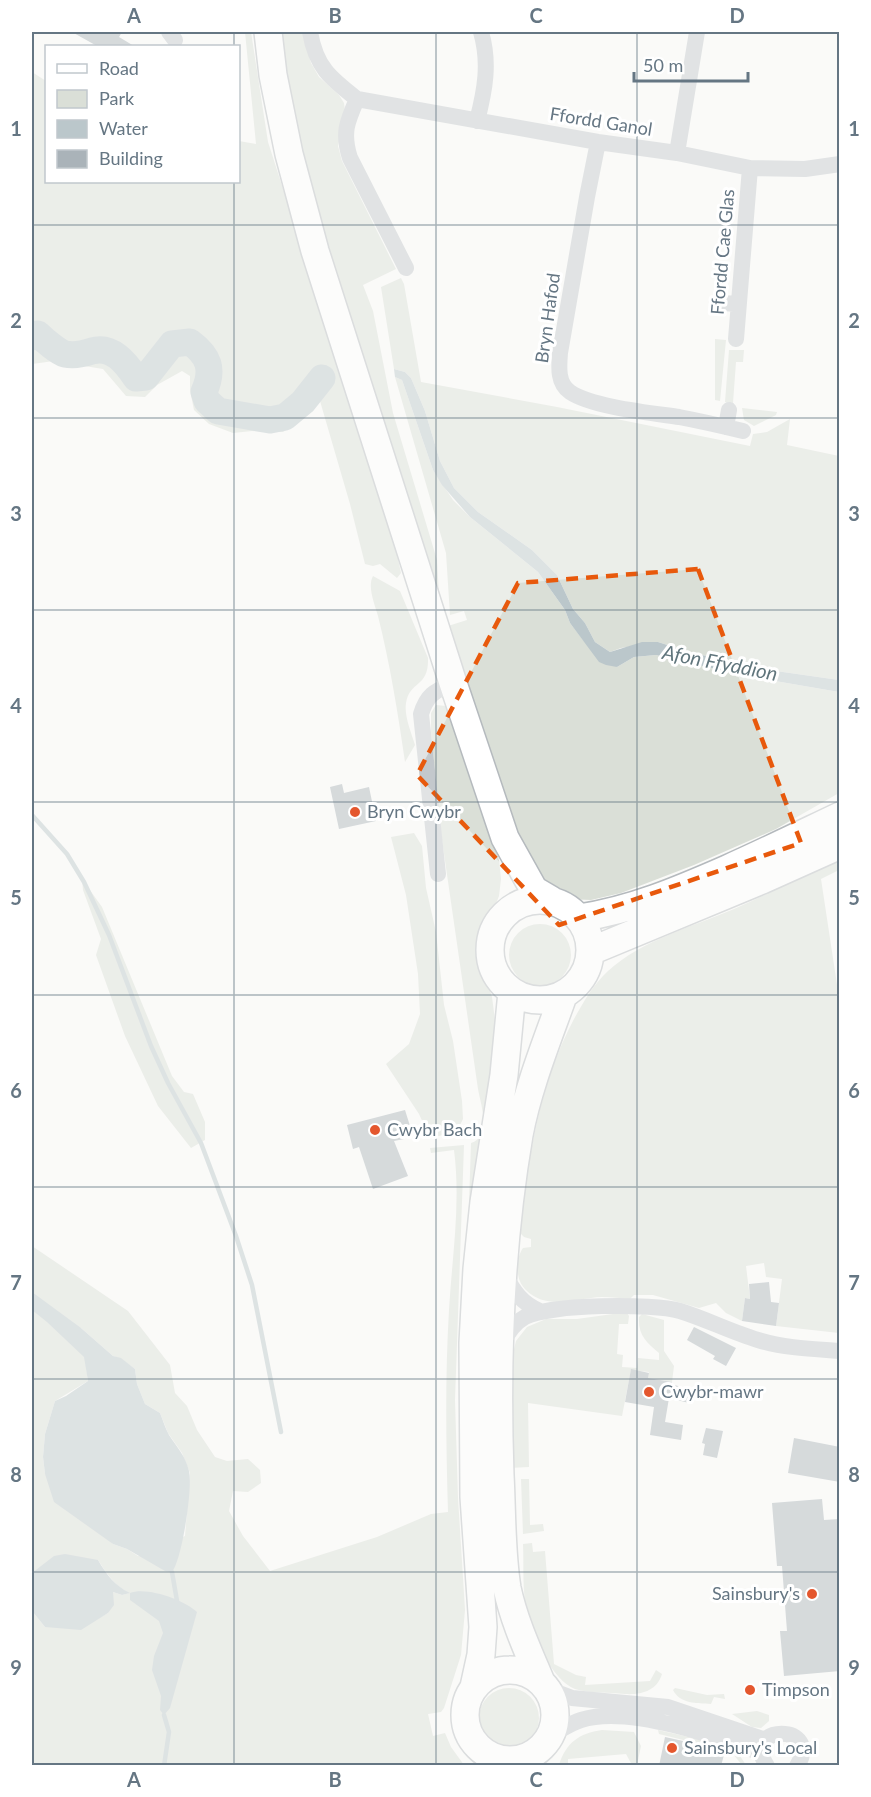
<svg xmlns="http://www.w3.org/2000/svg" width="871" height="1797" font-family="Lato,sans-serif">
	<rect width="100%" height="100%" fill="#fafaf8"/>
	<path fill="#dadfd7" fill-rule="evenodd" d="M245 32H251L268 142 390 522 401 573 397 578 380 564 373 566 365 564 350 504 320 401 304 418 283 432 252 431 233 433 209 424 194 410 190 390V376L182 371 157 385 145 397 126 396 103 369 54 361 32 364V340L34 339C39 346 43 346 50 348 61 352 65 361 79 360 89 359 96 352 106 355 118 360 126 372 134 380 160 381 163 349 189 345L198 351 207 368C197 398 201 410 233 417L236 421C252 423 277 428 291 417 302 409 311 397 324 390L321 373C311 386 299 403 286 412 263 427 229 409 208 397 207 390 209 385 211 378 215 360 206 348 191 338L172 342 144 375 138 376C123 358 114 343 88 348 79 349 73 353 64 350 52 345 44 334 32 330V72L46 81V182H238L239 141 256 144Z
		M282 32H303L311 63 319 77 339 95 344 103 345 111 338 146 342 161 396 269 363 285 373 311 393 413 437 560 440 613 324 253 285 76Z
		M401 278 404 284 421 382 557 407 750 446 753 434 767 432 790 419 787 445 839 456V680L762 669 689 652 658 642 621 648 610 652 595 642 585 623 573 609 557 575 532 550 478 512 454 488 440 461 425 411 411 378 405 372 394 369 381 287Z
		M715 339 726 340 720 401 715 400Z
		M729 350H744L743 362H736L733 403 725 402Z
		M395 377 402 380 433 470 453 500 470 517 538 572 565 610 570 623 583 640 617 667 634 657 656 655 741 675 839 692V793L776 829 694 865 621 893 591 900 565 899 549 889 520 846 448 626 467 620 464 611 450 615 446 553Z
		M742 408 777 412 776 415 754 426 744 420Z
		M373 576 400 591 428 658C429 688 410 680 406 703 404 716 411 732 415 745L405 762C398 713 390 664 378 616 375 605 367 587 373 576Z
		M436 705 446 706 459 733 499 860 501 879 499 896 483 937 481 951 486 979 492 997 498 1043 468 1235 471 1143C492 1136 481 1106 478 1089L441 833 431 732V713Z
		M414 833 422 846 426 888 436 932 444 1005 453 1041 462 1101 463 1119 457 1131 439 1136H429L419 1114 386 1064 409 1044 420 1014 418 974 406 895 391 837Z
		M839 857V870L821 879 839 998V1333L776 1326 782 1279 766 1277 764 1263 746 1266 750 1299 745 1298 742 1321 726 1313 716 1303 699 1308 653 1295H634L630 1299C621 1298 611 1297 602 1297 576 1298 547 1311 526 1290 522 1286 519 1281 518 1274 517 1265 518 1255 523 1248L531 1247V1239L524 1237 520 1233C528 1159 539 1085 574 1019 584 1001 593 985 608 971 642 940 692 927 734 909 769 894 804 875 839 857Z
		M82 879 102 907 172 1076 184 1092 193 1094 205 1122V1140L191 1148 158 1106 125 1036 96 955 101 939 83 890Z
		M509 955a31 31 0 1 1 62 0a31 31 0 1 1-62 0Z
		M464 1145 455 1400 458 1498 465 1610 461 1655 444 1708 441 1712 428 1714 433 1736 445 1733 451 1747 464 1765H32V1611L45 1627 95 1620 108 1613 113 1592 122 1595 129 1593C114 1585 107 1574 98 1560L32 1575V1246L128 1311 170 1365 175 1393 187 1406 197 1430 215 1457 227 1461 248 1459 260 1470 261 1483 248 1492 233 1491 229 1511 243 1536 270 1571 377 1537 431 1514 448 1512C446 1444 445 1377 449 1310 452 1257 461 1204 454 1150L431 1153 430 1148ZM81 1328 113 1356 121 1359 135 1369 137 1384 145 1404 160 1413 168 1433 182 1453 190 1473 185 1536 138 1556 127 1549 113 1544 45 1474 43 1457 45 1434 55 1401 88 1381Z
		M620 1313H627L629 1316 628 1324H619L617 1354 623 1355 622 1367 637 1368 638 1358 659 1360V1353C646 1342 638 1335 639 1317L642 1314 664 1320V1351L674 1366 672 1382 648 1378 649 1372 631 1370 622 1416 528 1403 529 1467 509 1468 510 1365 516 1341 527 1327 546 1319H577Z
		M521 1479H529L530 1525 543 1524 544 1531 523 1534Z
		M532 1543 533 1552 545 1551 554 1664 576 1675 586 1677 585 1685 650 1681 656 1670 662 1674C657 1691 641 1695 625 1694 609 1692 590 1694 575 1689 553 1681 531 1635 527 1613 522 1591 524 1566 523 1544Z
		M479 1718a30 30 0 1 1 60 0a30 30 0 1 1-60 0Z
		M675 1688 707 1695 724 1694 725 1699 714 1697 711 1704C697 1703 680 1704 673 1690Z
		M757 1711 769 1715V1721L761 1728 752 1727 732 1714Z
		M602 1730 634 1732 641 1746 637 1765H632L626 1754 568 1759V1765H559C566 1743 579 1733 602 1730Z
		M658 1730 702 1740 738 1753 746 1765H742L733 1754 728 1751 659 1734Z"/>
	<path fill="#bbc7cb" d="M394 369 405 372 411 378 425 411 440 461 454 488 478 512 532 550 557 575 573 609 585 623 595 642 610 652 642 642H658L689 652 762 669 839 680V692L741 675 656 655 634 657 617 667 606 665 599 662 570 623 565 610 538 572 470 517 442 485 433 470 402 380 395 377Z
		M32 1292 81 1328 113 1356 121 1358 135 1369 137 1384 145 1404 160 1413C163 1420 165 1428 169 1435 177 1447 186 1457 189 1471 193 1487 182 1560 172 1572L165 1571 127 1549 113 1544 54 1502 45 1474 43 1457 45 1434 55 1401 66 1396 88 1381 84 1357 47 1322 32 1310Z
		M65 1554 98 1560C107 1575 114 1585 130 1593 146 1586 185 1600 197 1612L170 1708 164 1715 160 1710 161 1696 152 1670 154 1656 163 1633 159 1621 130 1600V1593L122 1595 113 1592 114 1605 108 1613 81 1630 45 1627 32 1611V1573L54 1556Z"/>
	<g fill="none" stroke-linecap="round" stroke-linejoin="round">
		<path stroke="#bbc7cb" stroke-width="4.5" d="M32 332 38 334
			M32 815 67 854 84 882 109 935 151 1046 168 1083 201 1143 236 1236 252 1285 281 1432
			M172 1572 177 1601
			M164 1715 169 1732 164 1766"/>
		<path stroke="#bbc7cb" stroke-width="27" d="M32 337 38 334C44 340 58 352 65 354 74 356 83 354 92 351 112 345 126 363 136 378L146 377 172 344 190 342C209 356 214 369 204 392L207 401 218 411 270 420 285 417 303 402 322 378"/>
	</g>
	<path fill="#aab3b9" d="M72 32H122L119 37 134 46H97Z
		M342 784 344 793 369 787 376 821 339 829 330 787Z
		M405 1110 410 1126 402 1128 404 1139 394 1141 408 1176 373 1189 359 1147 353 1149 347 1125Z
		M769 1282 771 1302 779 1303 776 1326 742 1321 745 1298 750 1299 749 1284Z
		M694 1327 736 1348 726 1366 713 1359 715 1356 687 1340Z
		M631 1369 649 1373 648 1378 672 1382 671 1384 692 1390 689 1403 669 1398 665 1422 683 1425 681 1440 650 1435 654 1407 625 1402Z
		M706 1428 723 1431 717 1458 703 1455 705 1444 702 1443Z
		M794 1438 840 1447V1482L788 1473Z
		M822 1499 824 1520 840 1519V1671L784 1676 780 1631H787L782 1566H777L772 1503Z
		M665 1737 692 1743 695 1742 725 1751 721 1766H659Z"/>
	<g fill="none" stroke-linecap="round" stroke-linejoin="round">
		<defs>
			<path id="primary" d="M268 32 273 75 289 154 315 251 453 683 505 838 534 890 551 900
				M490 950a50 50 0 1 1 100 0a50 50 0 1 1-100 0Z
				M579 918C632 910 679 890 727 869 765 852 802 834 840 816
				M591 951 762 880 840 845
				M465 1715a45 45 0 1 1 90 0a45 45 0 1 1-90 0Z
				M541 1682C528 1651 514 1621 507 1588 501 1551 502 1512 500 1475 496 1362 500 1246 519 1135 528 1087 547 1041 563 996
				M474 1687 481 1655 483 1627 474 1497 473 1343 477 1269 484 1202 504 1075 512 992"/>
		</defs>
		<use href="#primary" stroke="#b5babe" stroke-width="30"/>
		<path stroke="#c3c8cc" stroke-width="16" d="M169 32 175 40
			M310 32C316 67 330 78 357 99 347 122 342 133 350 158L406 268
			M357 99 598 142 677 153 750 168 805 169 840 164
			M477 121C485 90 490 63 481 32
			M598 142 587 197 560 353C559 366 557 383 570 392 592 407 651 413 679 417 700 421 722 426 743 431
			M677 153 697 32
			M722 303 738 304
			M736 339 750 168
			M726 427 729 410
			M438 874 421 714C427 694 435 691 453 683
			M504 1274C514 1291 521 1303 540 1311
			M502 1344C508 1332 514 1323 525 1317 549 1304 653 1303 680 1311 706 1319 731 1332 758 1340 784 1348 812 1349 840 1351
			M548 1689 572 1698 668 1707 766 1740
			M551 1735C561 1730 571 1723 581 1720 628 1705 716 1736 761 1753
			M767 1766C739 1723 824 1723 797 1766"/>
		<use href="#primary" stroke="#fff" stroke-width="27"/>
	</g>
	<path d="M0 0H871V1797H0ZM698 569 801 843 559 925 417 775 518 583Z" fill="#fafaf8" fill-opacity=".55" fill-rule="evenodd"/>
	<path fill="none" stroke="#e8590c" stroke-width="4.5" stroke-dasharray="12 8" stroke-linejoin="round" d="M698 569 801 843 559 925 417 775 518 583Z"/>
	<path fill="none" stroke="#657683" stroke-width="1.5" stroke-opacity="0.55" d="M234 32V46M436 32V1766M637 32V1766M234 182V1766M32 225H840M32 418H840M32 610H840M32 802H840M32 995H840M32 1187H840M32 1379H840M32 1572H840"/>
	<g fill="#e4572e" stroke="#fff" stroke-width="2">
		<circle cx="355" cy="812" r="6"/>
		<circle cx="375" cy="1130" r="6"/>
		<circle cx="649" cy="1392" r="6"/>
		<circle cx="812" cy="1594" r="6"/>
		<circle cx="750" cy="1690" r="6"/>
		<circle cx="672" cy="1748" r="6"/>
	</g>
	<g text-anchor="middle" stroke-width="6" stroke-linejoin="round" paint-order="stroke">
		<g font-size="18" fill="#657683" stroke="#fff">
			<text transform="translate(601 122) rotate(9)" y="6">Ffordd Ganol</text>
			<text transform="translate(723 252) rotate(-85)" y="6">Ffordd Cae Glas</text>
			<text transform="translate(548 318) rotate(-82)" y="6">Bryn Hafod</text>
		</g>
		<g font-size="18" fill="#657683" stroke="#fff" text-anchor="start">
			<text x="367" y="818">Bryn Cwybr</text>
			<text x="387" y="1136">Cwybr Bach</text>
			<text x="661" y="1398">Cwybr-mawr</text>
			<text x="800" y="1600" text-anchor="end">Sainsbury's</text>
			<text x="762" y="1696">Timpson</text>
			<text x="684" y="1754">Sainsbury's Local</text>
		</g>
		<g font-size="20" font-style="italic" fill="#60757c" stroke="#fff">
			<text transform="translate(720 663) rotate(11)" y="7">Afon Ffyddion</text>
		</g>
	</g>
	<rect width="871" height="1797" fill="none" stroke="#ffffff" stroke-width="66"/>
	<rect x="45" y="45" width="195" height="138" fill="#ffffff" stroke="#c1c8cd" stroke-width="1.5"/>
	<rect x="57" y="64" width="30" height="9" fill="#ffffff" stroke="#c1c8cd" stroke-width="1.5"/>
	<text x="99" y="75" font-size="18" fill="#657683">Road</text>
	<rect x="57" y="90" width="30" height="18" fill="#dadfd7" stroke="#c1c8cd" stroke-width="1.5"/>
	<text x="99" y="105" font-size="18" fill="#657683">Park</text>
	<rect x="57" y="120" width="30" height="18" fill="#bbc7cb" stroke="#c1c8cd" stroke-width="1.5"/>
	<text x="99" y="135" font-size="18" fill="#657683">Water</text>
	<rect x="57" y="150" width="30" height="18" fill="#aab3b9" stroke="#c1c8cd" stroke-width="1.5"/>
	<text x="99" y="165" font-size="18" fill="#657683">Building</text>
	<path d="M634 72v9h114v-9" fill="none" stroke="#657683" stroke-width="3"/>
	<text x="643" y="72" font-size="18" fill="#657683" stroke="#ffffff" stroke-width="4.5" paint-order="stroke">50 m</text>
	<rect x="33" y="33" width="805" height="1731" fill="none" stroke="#657683" stroke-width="2"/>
	<g font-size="20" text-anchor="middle" font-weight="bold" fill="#657683">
		<text x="134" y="23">A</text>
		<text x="335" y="23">B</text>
		<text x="536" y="23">C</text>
		<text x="737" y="23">D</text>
		<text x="16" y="136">1</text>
		<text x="854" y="136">1</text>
		<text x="16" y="328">2</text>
		<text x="854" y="328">2</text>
		<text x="16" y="521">3</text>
		<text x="854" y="521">3</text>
		<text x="16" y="713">4</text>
		<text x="854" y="713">4</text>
		<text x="16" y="905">5</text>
		<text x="854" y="905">5</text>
		<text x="16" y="1098">6</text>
		<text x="854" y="1098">6</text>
		<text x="16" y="1290">7</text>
		<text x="854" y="1290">7</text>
		<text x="16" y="1482">8</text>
		<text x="854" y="1482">8</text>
		<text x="16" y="1675">9</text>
		<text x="854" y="1675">9</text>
		<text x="134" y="1787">A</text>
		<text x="335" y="1787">B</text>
		<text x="536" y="1787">C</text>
		<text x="737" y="1787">D</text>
	</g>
</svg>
